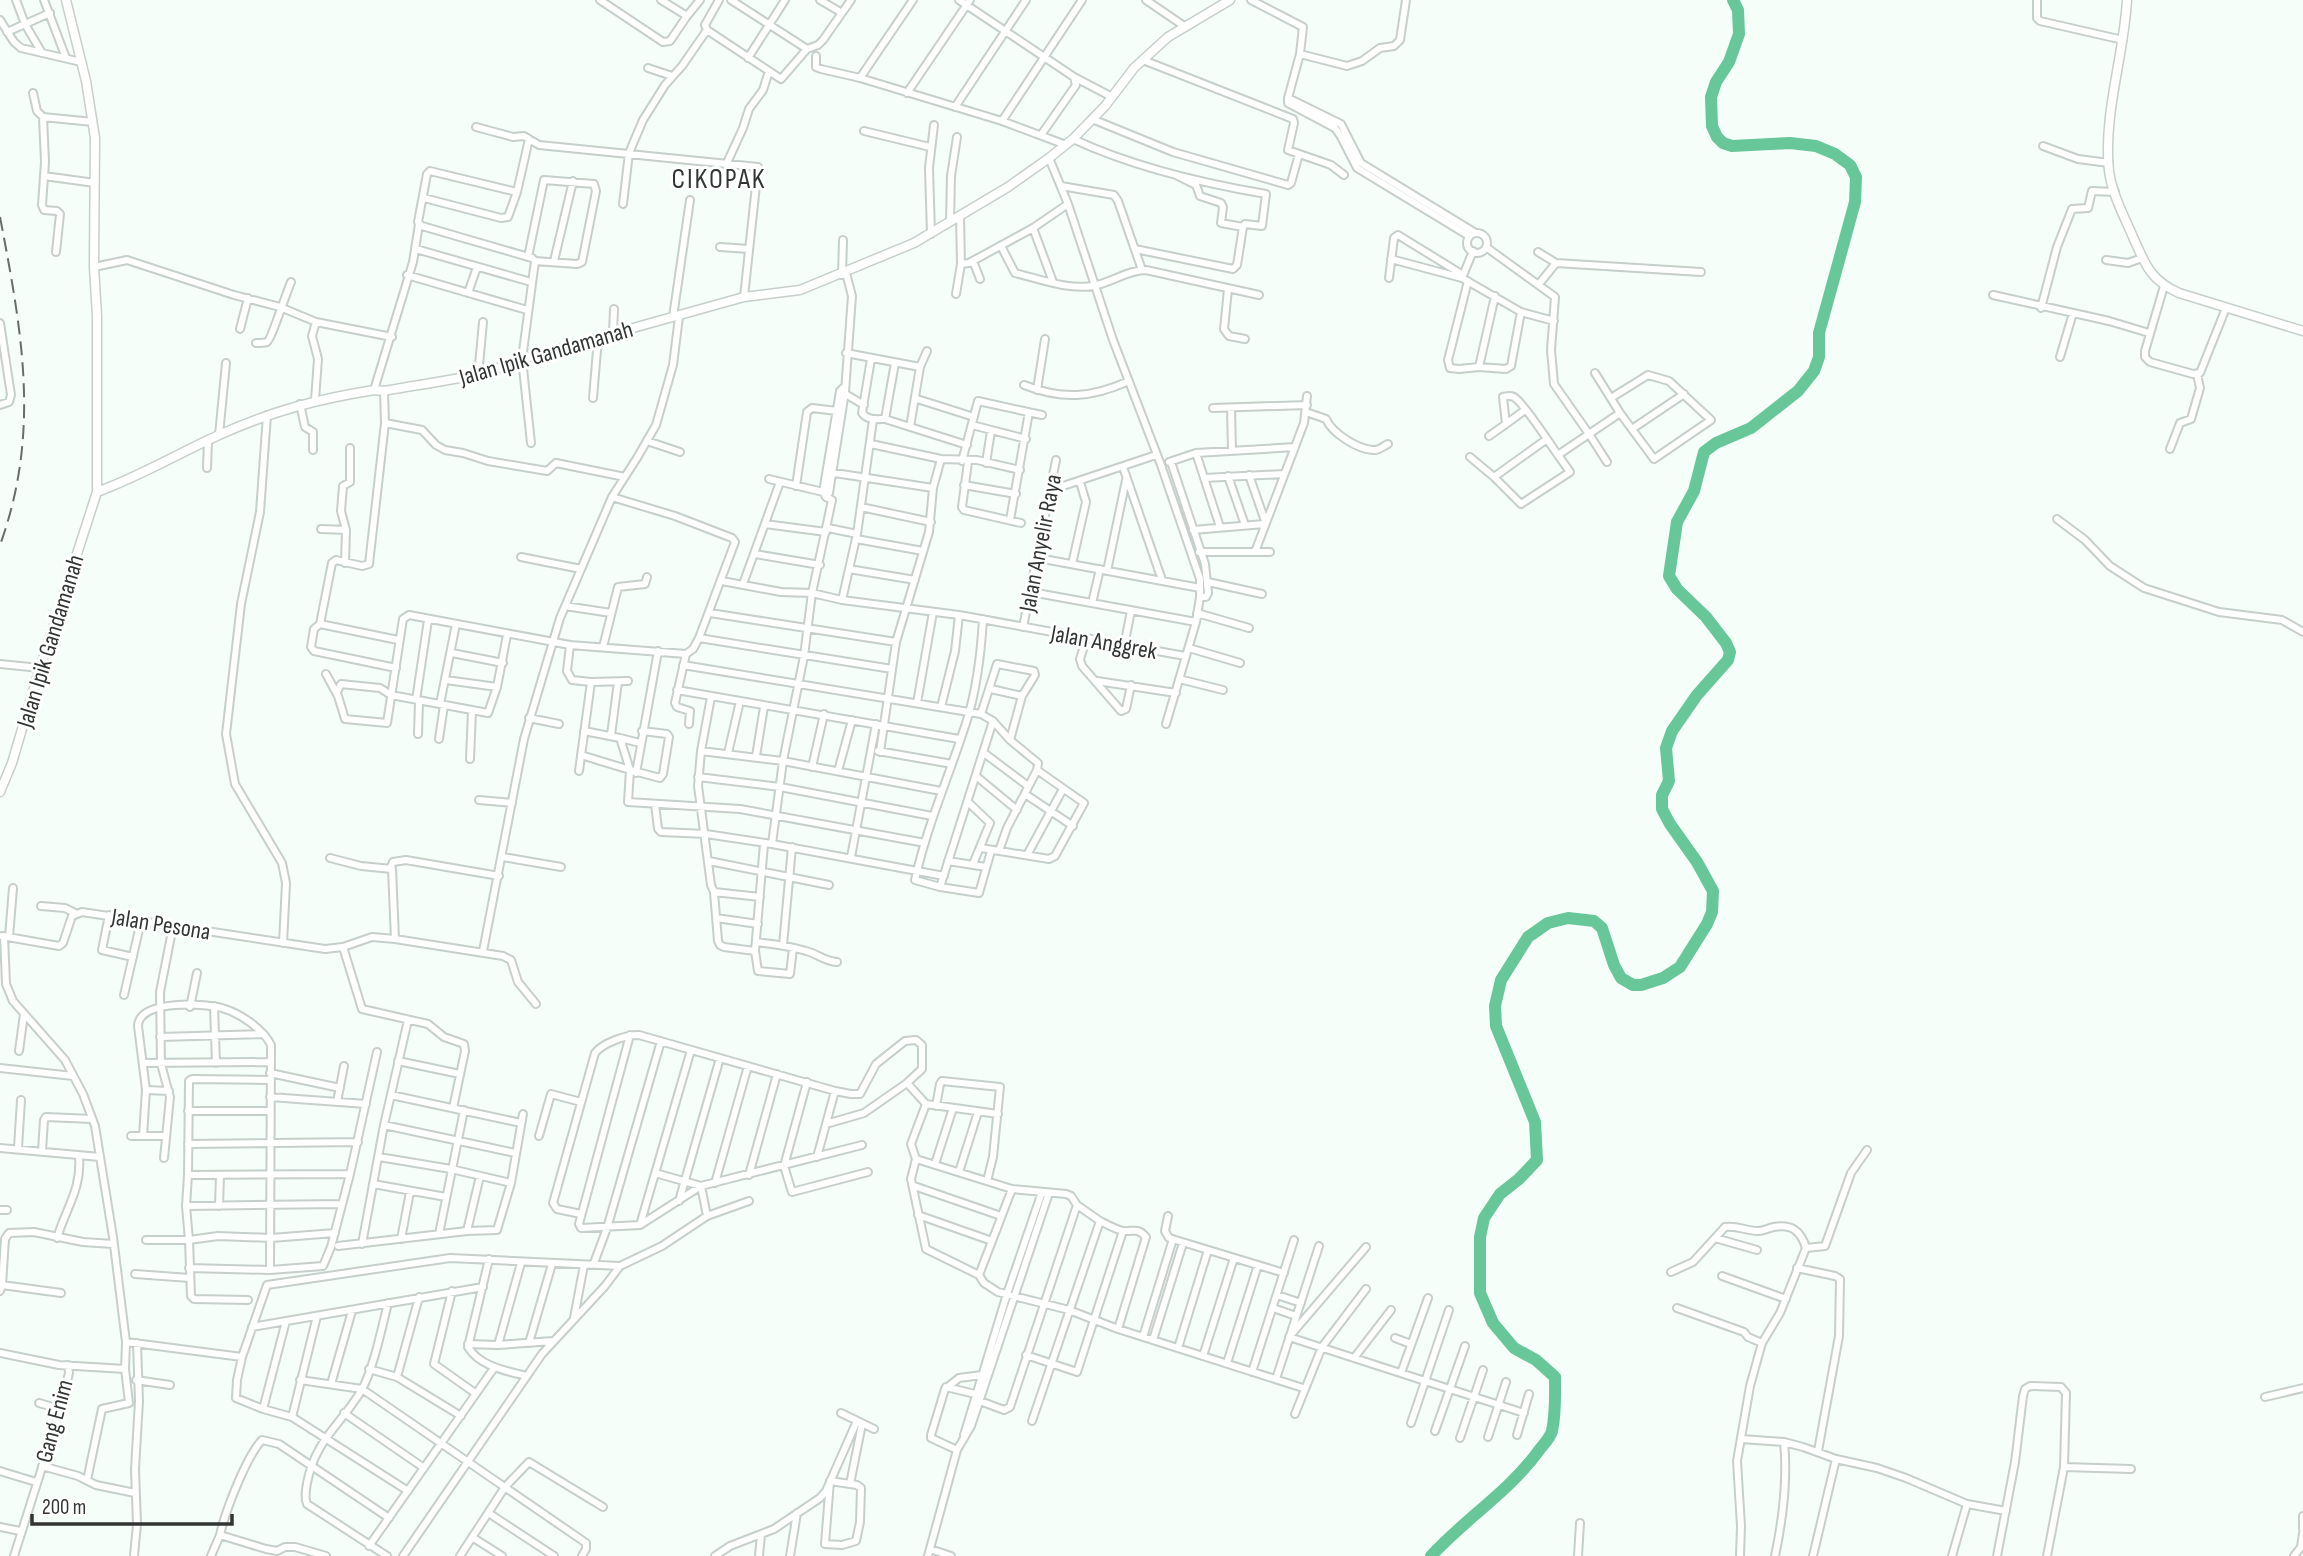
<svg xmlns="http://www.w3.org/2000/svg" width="2303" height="1556" font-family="'Sofia Sans Condensed',sans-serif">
	<rect width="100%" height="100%" fill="#f5fef9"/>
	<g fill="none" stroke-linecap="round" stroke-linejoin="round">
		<path stroke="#68c799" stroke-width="12" d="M1431 1556C1466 1518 1510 1491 1540 1449 1544 1444 1550 1438 1552 1431 1556 1413 1555 1395 1555 1377L1536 1360 1514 1348 1493 1323 1480 1293V1237L1484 1218 1500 1194 1519 1179 1537 1160 1535 1122 1496 1026 1495 1006 1501 980 1528 937 1548 923 1568 918 1594 921 1602 928 1614 965 1621 978 1633 985H1641L1663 978 1680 967 1707 924 1712 912 1713 891 1697 862 1670 824 1662 809V795L1669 781 1666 748 1672 731 1697 695 1728 660 1730 652 1726 643 1706 617 1677 589 1669 576 1677 522 1694 491 1704 452 1716 443 1751 428 1765 417 1798 391 1814 371 1819 357V333L1855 202 1856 177 1850 165 1835 154 1816 146 1790 143 1732 146 1723 143 1717 137 1712 126 1711 97 1716 82 1729 62 1739 34 1738 10 1733 0"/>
		<defs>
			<path id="street" d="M16 0 25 24 42 53
				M44 0 66 58
				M600 0 663 42 670 41 687 16
				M661 0 687 16 700 0
				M719 0 705 25 707 30 781 79 807 49 818 45 823 40 851 0
				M731 0 807 49
				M820 0 842 13
				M959 0 1074 77 1112 97
				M1146 0 1184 26
				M1251 0 1303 27 1300 54 1288 98V103L1335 128 1340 135 1357 168 1469 236
				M2037 0V18L2040 21 2123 40
				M0 20 14 42 21 48 81 62
				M7 32 50 13
				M1300 54 1347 66 1362 61 1380 48 1394 46 1400 40 1406 0
				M816 56V67L821 69 860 78 1002 121 1066 145
				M748 58 785 0
				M1143 60 1293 119 1294 123 1288 150 1331 165 1344 175
				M648 68 672 76
				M860 78 913 0
				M33 93 37 111 43 117
				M907 93 970 0
				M1288 98 1341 124 1361 163 1474 232
				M955 107 1026 0
				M1092 119 1173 152 1288 185 1291 183 1299 154
				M1002 121 1082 0
				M476 127 513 137 524 136 539 145 758 167 744 297
				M864 131 930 147
				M1041 135 1076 85 1074 77
				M1073 139C1133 167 1201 183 1266 194L1262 226 1245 224 1243 227 1221 223 1223 207 1221 203 1200 196 1196 185 1176 175
				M2043 146 2078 159 2109 163
				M1049 158 1068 204 1113 340 1161 465 1200 579V597L1196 622 1166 724
				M726 165 743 128 749 109 763 90 769 71
				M44 176 95 183
				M1061 186 1114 195 1118 201 1142 270
				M517 192 430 171 427 174 418 222 422 226 532 258 535 261 522 359 531 443
				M424 198 501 218 508 217 517 192 529 139
				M623 204 629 153 643 120 665 85 682 66 707 30
				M960 216 961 264 969 263 1033 228 1068 204
				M950 222 951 176 957 137
				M1033 228 1053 282
				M1467 243a10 10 0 1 1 20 0a10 10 0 1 1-20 0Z
				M931 234 929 168 934 125
				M1001 246 1015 273C1040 279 1067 290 1093 286 1111 283 1127 270 1146 270L1259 295
				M720 247 749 249
				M1486 247 1555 297 1551 350 1554 384 1589 434 1558 455C1549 443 1525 404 1514 397 1509 395 1508 396 1503 397L1506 424 1525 410
				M416 249 531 282
				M1135 249 1233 269 1237 265 1243 227
				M1473 251 1462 278 1521 312 1511 366 1506 369 1479 367
				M56 252 60 214 57 211 44 210 42 205 45 162 43 117 93 122
				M1538 252 1556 263
				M528 257 544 180 594 184 596 191 582 262 577 264 535 261
				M1391 259 1462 278
				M2106 260 2128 263 2142 258
				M554 261 573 181
				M973 261 980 279
				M94 267 127 260 234 295 280 307 316 322 392 337
				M407 275 527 310
				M842 275 843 240
				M1389 278 1394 238 1398 235 1463 275
				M1468 281 1448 360 1450 368 1459 369 1479 367 1495 296
				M1539 284 1556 263 1701 272
				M2164 286 2145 351V357L2150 362 2193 374 2200 373 2226 308
				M1228 289 1224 329 1229 336 1245 339
				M468 293 477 267
				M956 294 961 264
				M1993 295 2109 321 2149 333
				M2041 308 2057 247 2072 209 2088 208 2092 191 2115 192
				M1521 312 1554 321
				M673 317 690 200
				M0 323 11 395 9 402 0 405
				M240 329 248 298
				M613 333 614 309
				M256 343C259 343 265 343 267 342 271 340 287 291 291 282
				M846 353 920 367
				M2060 357 2073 313
				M871 359 862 413C868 421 877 419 885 419L967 445
				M1595 373 1620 413
				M478 376 483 322
				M1024 385C1063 400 1091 398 1129 381
				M374 390 413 262 419 224
				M1037 390 1045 339
				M842 392 864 405
				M593 398 598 338
				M917 399 974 417
				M315 400 318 359 312 336 316 322
				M300 404 305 427 313 432V450
				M1213 408 1307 405
				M1231 408 1232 451
				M1306 412 1326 419C1332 433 1357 449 1373 450 1379 451 1383 446 1388 444
				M267 415 260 512 241 604 226 734 235 784 282 863 286 883 283 943
				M885 419 895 363
				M385 423 422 430 436 445 445 450 463 453 488 461 547 471 556 463 625 477
				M972 425 1026 439
				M910 427 920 367 927 351
				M1632 429 1684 394
				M219 435 226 363
				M1489 436 1506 424
				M1547 439 1494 477 1521 504 1570 472 1558 455
				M647 441 680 452
				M871 444 941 459 977 460 1020 470
				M2170 449 2180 423 2191 419 2200 388 2197 374
				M1196 453 1220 527
				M1470 457 1494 477
				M962 461 978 401 1042 415
				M968 462 962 507 964 510 1021 523
				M1169 462 1196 453 1295 447
				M1171 462 1205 564 1208 593 1206 597H1200
				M1607 462 1589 434 1620 413 1654 459 1711 420 1669 381 1648 375 1611 398
				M986 463 991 431
				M1123 467 1162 580
				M207 468 208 441
				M828 472 933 488
				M1249 475 1265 521
				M1228 476 1245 525
				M1204 478 1284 474
				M769 479 823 492
				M964 485 1016 494
				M796 486 807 412 812 408 837 411
				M1051 490 1156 455
				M612 497 675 516 732 538 735 542 699 638 693 649 686 654 675 703 677 707 690 711 689 724
				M826 497 829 493 845 392 852 296 846 273
				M861 507 931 522
				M2057 519 2085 540 2110 566 2144 588 2219 612 2282 620 2303 632
				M1010 520 1029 412
				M765 524 826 532
				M828 528 857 534
				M321 529 346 530 345 563
				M346 530 341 511 343 486 350 482V448
				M1193 530 1264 524
				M856 539 923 551
				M1199 552H1270
				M1255 552 1304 423 1307 396
				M755 554 820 565
				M521 557 581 569
				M1038 558 1200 588
				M1072 564 1086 502 1080 482
				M849 569 915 580
				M1107 571 1126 480
				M722 581 781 592 812 593 842 600 959 615 1185 656
				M1208 582 1262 594
				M743 584 780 482
				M1031 592 1196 622
				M842 600 857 534 873 420
				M1092 603 1100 569
				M565 606 611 613
				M710 613 896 642
				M1197 613 1249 628
				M983 619C981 653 977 688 967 720 950 774 927 825 915 880L940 887 979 893 991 851
				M320 624 332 563 336 560 362 566 369 564 385 423 384 391
				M1023 627 1056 460
				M699 638 892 669
				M1086 640 1080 659 1082 666 1121 711 1126 709 1131 685
				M570 645 567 671 572 680 591 682 628 681
				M1124 646 1131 611
				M603 647 618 587 645 584 647 577
				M1189 648 1240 663
				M452 653 503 663
				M0 664 40 668
				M683 665 981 714 993 721 1010 740 1038 763 1037 770 1007 828 999 851
				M396 668 314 651 311 647 314 629 320 624 398 640
				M326 674 338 696 345 719 387 723 403 619 409 615 570 645 686 654
				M1179 679 1223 690
				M446 680 497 687
				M1097 681 1176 693
				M991 689 1022 696
				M677 690 959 739
				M337 692 341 684 380 688 391 695 488 713 497 687 507 635
				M711 697 701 751 698 786 711 885 714 892 718 941 720 945 724 947 755 951
				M416 700 428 620
				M917 703 933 612
				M440 704 456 624
				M941 707 955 651 959 615
				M981 714 997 664 1034 671 1035 675 1022 696 1010 740
				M529 718 559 724
				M584 731 620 738 630 770 660 778 663 774 669 737 667 734 642 731
				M418 734 419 702
				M611 735 618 682
				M620 738 640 743
				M439 739 444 705
				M701 751 783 761 941 791
				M878 751 952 764
				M880 752 896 642 929 532 933 488 941 459
				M728 753 740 701
				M984 753 1028 786
				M581 755 630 770 628 802 740 809 925 843
				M756 756 764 707
				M470 759 472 711
				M812 767 824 714
				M579 771 591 682
				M838 771 852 720
				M636 773 658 651
				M976 776 1017 810
				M698 777 780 787 932 816
				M1025 794 1073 826
				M479 800 512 803
				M968 802 990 823 973 864
				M655 804 658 829 661 832 706 834 772 844 944 876
				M764 844 755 951 758 971 790 974 793 948
				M772 844 783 761 804 656 812 593 832 500 826 497 823 492 840 391 844 387
				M981 848 1049 859 1055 856 1084 803 1037 770
				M1027 855 1063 789
				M503 857 561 867
				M851 857 876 724
				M330 858 361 866 392 869 395 939
				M709 861 829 885
				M948 861 986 867
				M390 869 393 862 406 860 499 876
				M940 887 993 721
				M714 892 760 897
				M41 906 65 908 75 913
				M109 915 102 950 133 957
				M716 918 758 924
				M2 936 59 946 63 943 72 916 82 912 325 949 343 947 372 937 395 939 503 956 511 960 518 982 536 1004
				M4 936 6 984 13 1001 65 1060 83 1094 95 1126 113 1237 126 1342 125 1369 129 1403 102 1409 87 1480
				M9 937 13 888
				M756 942C774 944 790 946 806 951 818 954 824 961 837 962
				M783 945 792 847
				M343 947 362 1009 428 1024 444 1037 464 1044 465 1051 453 1108
				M483 951 524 739 560 618 612 497 637 458 656 425 673 365 679 317
				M124 995 141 921
				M214 1006 216 1063
				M190 1007 197 973
				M630 1035 579 1224 581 1228 640 1225 701 1186 862 1145
				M160 1037 262 1034
				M19 1051 24 1014
				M398 1061 460 1074
				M143 1063 271 1062
				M0 1068 73 1076
				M270 1073 340 1088
				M270 1080 192 1079 189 1081 188 1175 350 1174
				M807 1082 784 1166 792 1192 868 1172
				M146 1090 169 1091
				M835 1091 851 1094H860L876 1064 905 1041 916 1040 922 1045V1069L907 1083
				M391 1095 521 1123
				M270 1097 366 1104
				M337 1102 344 1066
				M926 1104 911 1144 916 1159 911 1179 926 1249 979 1275 984 1283 998 1292 1069 1310 1118 1329 1303 1388
				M936 1106 940 1084 942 1081 1000 1087 993 1157 987 1181
				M188 1111H270
				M826 1124 864 1113 907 1083 926 1104 998 1114
				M384 1125 515 1153
				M131 1136H166
				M143 1136 146 1090 138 1026C139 999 207 1003 225 1009 241 1014 264 1030 271 1045L270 1270 323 1266 331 1247 350 1174 377 1052
				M539 1136 551 1094 581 1102
				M188 1144 358 1142
				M0 1148 100 1157
				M18 1148 21 1100
				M42 1151 44 1120 46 1117 92 1119
				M379 1157 451 1169 511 1183
				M164 1158 170 1097 161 1064 160 992 173 926
				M916 1159 1012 1189 1066 1194 1071 1196 1077 1205 1100 1221 1032 1421
				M935 1164 953 1108
				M959 1172 978 1112
				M655 1173 701 1186 707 1216
				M188 1175 186 1206 189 1240 218 1236 271 1238 335 1233
				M749 1175 777 1074
				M715 1183 748 1066
				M373 1184 446 1197
				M914 1186 1001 1216
				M679 1201 720 1058
				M186 1206 341 1204
				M219 1206 220 1175
				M0 1210H7
				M581 1214 557 1209 553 1203 595 1053C603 1043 625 1035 639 1035L835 1091 817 1157
				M918 1215 992 1241
				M1168 1216 1165 1231 1169 1238 1284 1273
				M1100 1221C1106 1224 1117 1230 1123 1231 1134 1232 1137 1227 1146 1237L1118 1329
				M640 1225 691 1050
				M467 1231 480 1176
				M439 1234 464 1110
				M57 1238C66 1208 82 1189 79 1156
				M1715 1238 1757 1250
				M401 1239 410 1192
				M146 1240H189L191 1296 194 1299 248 1300
				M362 1244 384 1125 408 1020
				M338 1246 467 1231 497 1230 511 1183 523 1114
				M1366 1247 1289 1337 1524 1413
				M489 1259 468 1347C479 1366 506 1371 527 1376
				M594 1263 607 1228 661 1041
				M189 1268 270 1270
				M1797 1268 1835 1276 1840 1279 1839 1336 1818 1451
				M1671 1272 1693 1262 1725 1227C1737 1225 1746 1231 1758 1231 1764 1231 1768 1228 1774 1227 1792 1224 1801 1231 1806 1248
				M135 1274 190 1278
				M979 1275 1012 1189
				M1722 1276 1786 1299
				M2 1285 61 1293
				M0 1291 2 1285 5 1239 9 1233 34 1232 83 1242 113 1244
				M452 1291 434 1364 475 1393
				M1277 1295 1301 1303
				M419 1297 397 1377 461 1416
				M1273 1308 1296 1316
				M1677 1308 1744 1332 1748 1337 1762 1343
				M574 1318 584 1265
				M252 1327 483 1287
				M1143 1337 1173 1239
				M1395 1338 1411 1344
				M1153 1340 1183 1243
				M126 1342 242 1357
				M529 1343 552 1264
				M468 1344 498 1345 553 1341
				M498 1345 521 1263
				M1178 1348 1208 1250
				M0 1353 59 1365 125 1369
				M1026 1355 1077 1372 1123 1231
				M1203 1356 1234 1258
				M1354 1358 1391 1310
				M1227 1363 1258 1265
				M369 1369 397 1377
				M1252 1372 1294 1240
				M1401 1373 1428 1298
				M1276 1379 1319 1246
				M136 1380 170 1385
				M300 1380 362 1389 586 1543V1549L582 1556
				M331 1384 352 1311
				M946 1387 975 1394
				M2265 1397 2303 1388
				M980 1401 1004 1410 1010 1407 1077 1205
				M39 1403 60 1409
				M263 1409 286 1321
				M344 1413 424 1468
				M841 1413 874 1429
				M1295 1414 1322 1347 1366 1289
				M292 1417 317 1316
				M1411 1423 1449 1310
				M1435 1431 1465 1346
				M964 1435 1007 1294 1042 1192
				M1517 1435 1529 1394
				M1488 1437 1506 1382
				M1460 1438 1483 1370
				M1741 1439 1784 1442 1803 1447 1836 1459 1877 1468 1906 1478 1967 1504 2006 1511
				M957 1450 931 1438V1435L945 1389 959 1378 982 1375
				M42 1466 78 1476 96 1485 135 1493
				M2064 1467 2131 1469
				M0 1471 36 1482
				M830 1481 857 1485 861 1488 860 1522 856 1541 842 1545 825 1544Z
				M850 1484 862 1424
				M408 1491 292 1417 263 1409 236 1398 237 1380 242 1357 267 1285 450 1258 620 1266 662 1246 707 1216 749 1201
				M490 1514 554 1556
				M2303 1516V1529
				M0 1527 20 1531
				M220 1535C225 1512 246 1457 262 1440L279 1444 389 1518
				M472 1537 502 1556
				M369 1546 494 1368
				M930 1549 951 1556
				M14 1556 58 1417 69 1373 68 1365
				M134 1556 137 1524 135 1469 139 1401 137 1343
				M211 1556 220 1535 266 1549 277 1551 285 1547H295L326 1556
				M387 1556 307 1504C304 1497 306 1491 307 1483 315 1440 340 1426 361 1391 373 1371 382 1327 388 1303
				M403 1556 542 1354 605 1286 620 1266
				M460 1556 505 1487 529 1462 603 1507
				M715 1556 730 1546 774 1529 820 1498 826 1491 857 1421
				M759 1556 761 1535
				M790 1556 797 1513
				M928 1556 957 1450 971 1426 1049 1193
				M1578 1556 1580 1523
				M1740 1556 1741 1526 1737 1461 1750 1386 1762 1343 1780 1313 1806 1248 1825 1246 1851 1173 1867 1150
				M1775 1556C1783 1518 1788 1481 1784 1442
				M1813 1556 1836 1459
				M1952 1556 1967 1504
				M1997 1556 2015 1462 2023 1396 2025 1389 2030 1386 2061 1387 2066 1393 2064 1467 2047 1556
				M2294 1556 2301 1547 2303 1533"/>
			<path id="secondary" d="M2127 0C2124 56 2103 114 2109 171 2112 194 2124 216 2133 237 2145 264 2150 280 2179 293L2303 331
				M97 492C141 476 177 454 219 435 272 411 318 399 374 390L384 391C431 382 478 379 522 359L744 297 800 290 914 243 1008 187 1049 158 1073 139 1105 106 1134 68 1168 37 1230 0
				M0 792 12 763 40 668 97 492V316L94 267 95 138 86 81 66 0"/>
		</defs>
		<use href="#street" stroke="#c6cfc9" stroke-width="10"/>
		<use href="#secondary" stroke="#c6cfc9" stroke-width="11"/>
		<use href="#street" stroke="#fff" stroke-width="6"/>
		<use href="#secondary" stroke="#fff" stroke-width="8"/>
		<path stroke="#676d6a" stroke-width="2" stroke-dasharray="14 7" stroke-linecap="butt" d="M0 217C22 332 41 432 0 545"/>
	</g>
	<g text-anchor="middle" stroke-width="6" stroke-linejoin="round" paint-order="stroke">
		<g font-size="24" fill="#313533" stroke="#fff">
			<text transform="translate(546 353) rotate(-16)" y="8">Jalan Ipik Gandamanah</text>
			<text transform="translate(1040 543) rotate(-79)" y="8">Jalan Anyelir Raya</text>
			<text transform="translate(50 641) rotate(-73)" y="8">Jalan Ipik Gandamanah</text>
			<text transform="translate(1104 642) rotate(10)" y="8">Jalan Anggrek</text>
			<text transform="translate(161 924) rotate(9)" y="8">Jalan Pesona</text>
			<text transform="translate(54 1421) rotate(-75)" y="8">Gang Enim</text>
		</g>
		<g font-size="28" letter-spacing="2" fill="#313533" stroke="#fff">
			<text x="719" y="188">CIKOPAK</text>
		</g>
	</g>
	<path d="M32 1514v10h200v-10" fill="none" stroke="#313533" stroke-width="3.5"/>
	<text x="42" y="1514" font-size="21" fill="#313533" stroke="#ffffff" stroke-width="5" paint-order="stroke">200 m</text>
</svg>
